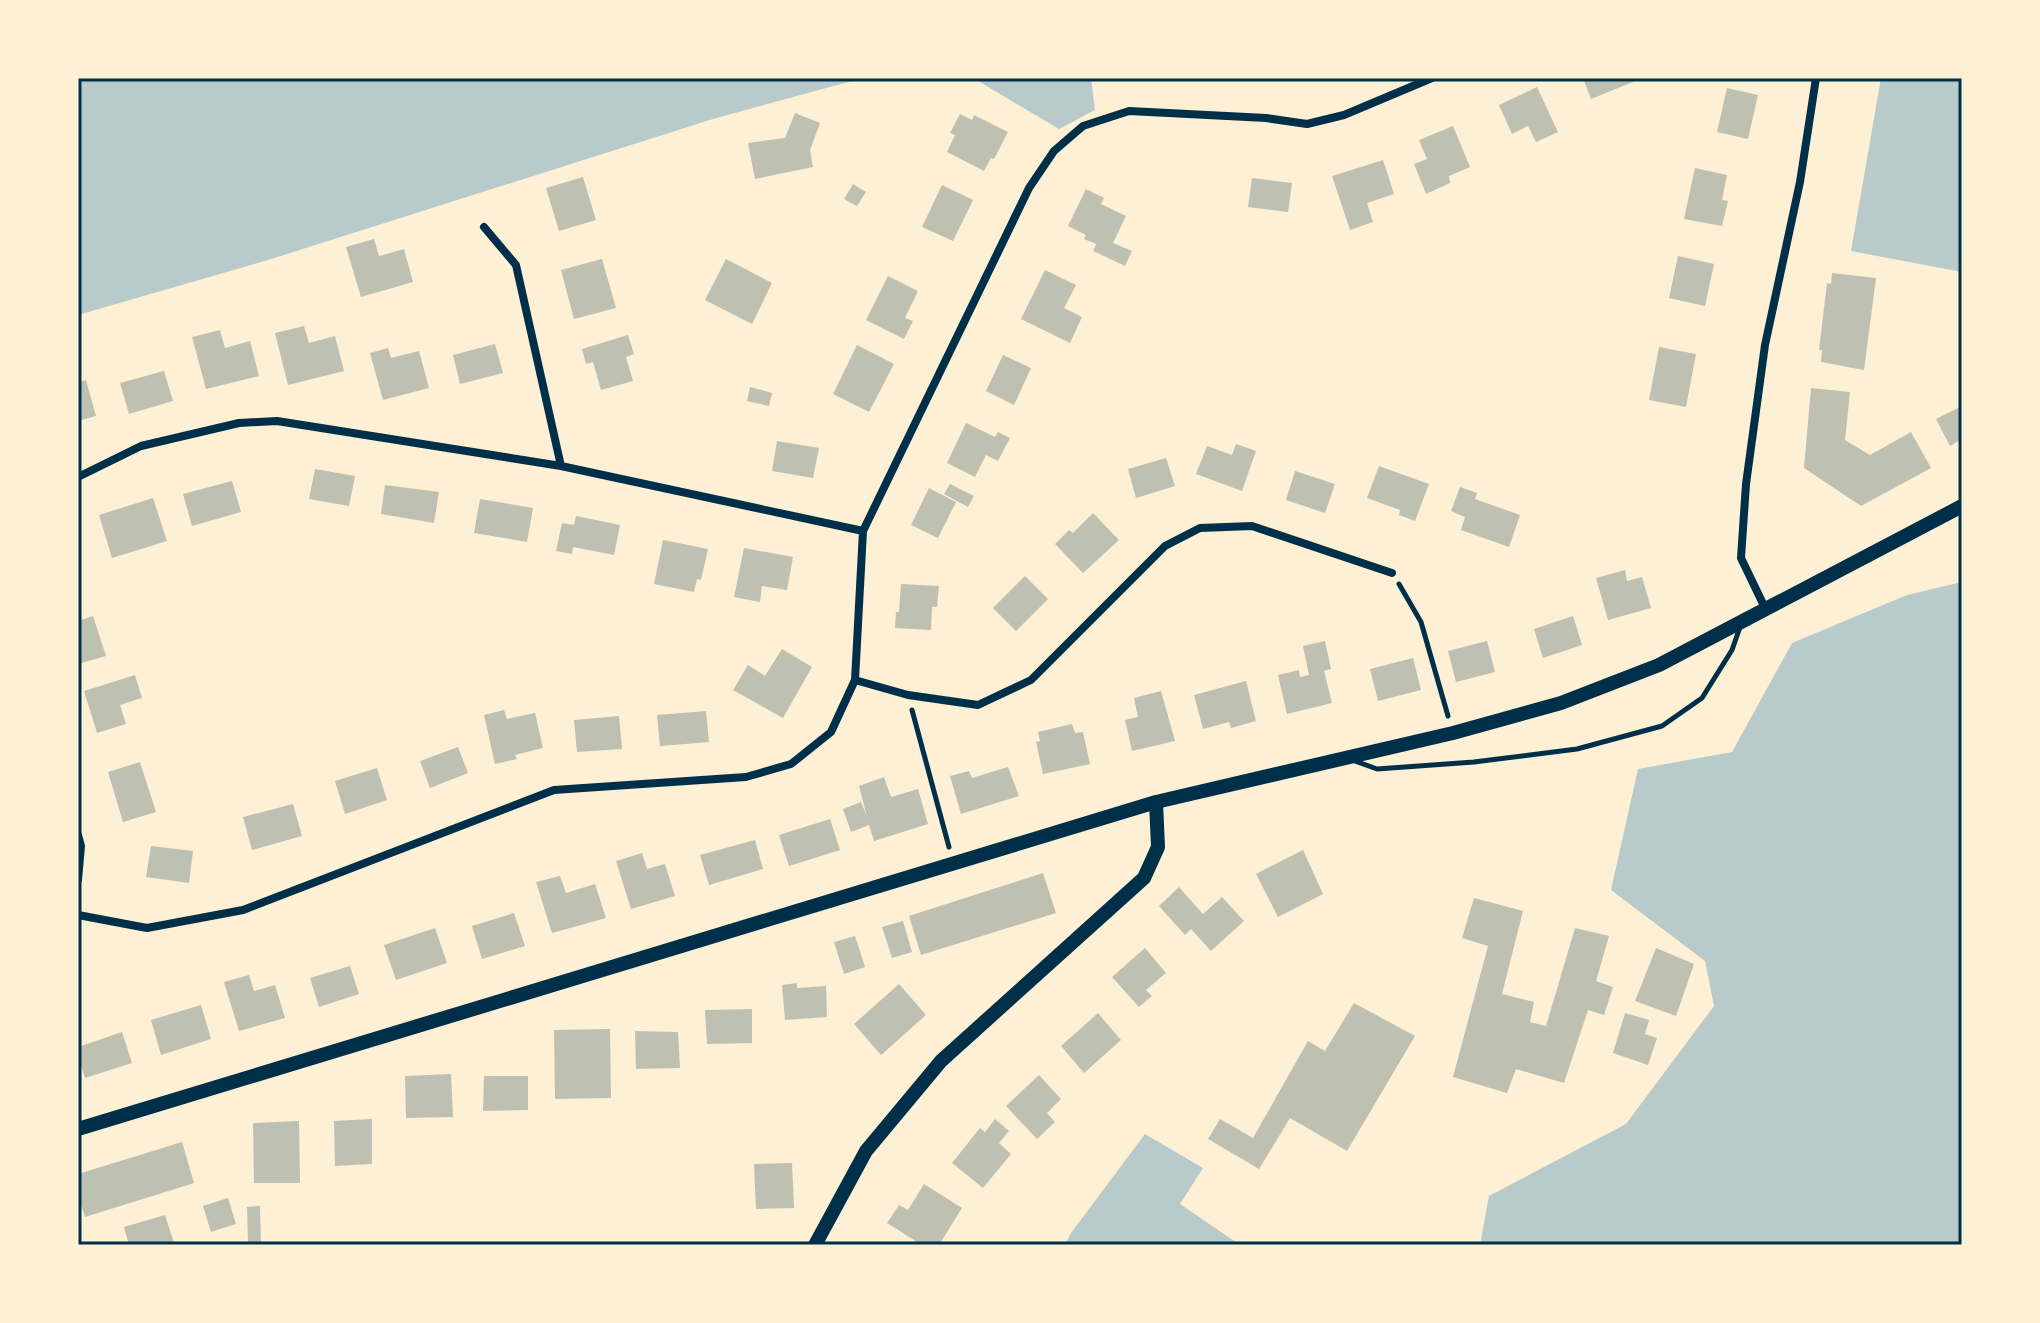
<svg xmlns="http://www.w3.org/2000/svg" width="2040" height="1323" font-family="Roboto,sans-serif">
	<rect width="100%" height="100%" fill="#fdf0d5"/>
	<path fill="#b9caca" d="M78 78H863L713 119 268 260 78 315Z
		M973 78H1091L1095 110 1059 129Z
		M1881 78H1962V272L1851 251Z
		M1962 582V1245H1480L1489 1196 1626 1124 1714 1006 1705 961 1611 890 1638 769 1732 752 1792 643 1907 595Z
		M1145 1134 1203 1168 1180 1204 1240 1245H1065L1071 1233Z"/>
	<path fill="#bec0b2" d="M1583 78H1632L1633 82 1591 99Z
		M1537 87 1558 132 1536 142 1528 126 1512 134 1499 105Z
		M1727 88 1758 95 1748 139 1717 132Z
		M795 113 820 123 810 150 813 167 755 179 748 143 785 138Z
		M960 114 972 120 974 115 1008 132 994 159 991 158 984 171 947 152 955 135 950 133Z
		M1453 126 1470 167 1449 176 1450 183 1426 194 1414 164 1427 159 1419 140Z
		M1383 160 1394 194 1367 203 1373 222 1350 230 1332 176Z
		M1695 168 1727 175 1722 200 1728 201 1722 226 1684 219Z
		M583 177 596 220 559 231 546 188Z
		M1252 178 1292 183 1288 212 1248 207Z
		M853 184 866 192 857 206 844 199Z
		M942 185 973 200 953 241 922 227Z
		M1086 189 1104 198 1101 204 1126 216 1113 243 1132 251 1125 266 1093 251 1096 244 1084 239 1086 235 1068 226Z
		M374 239 379 256 404 249 413 282 361 297 346 247Z
		M1678 256 1714 264 1705 306 1669 298Z
		M602 259 616 308 574 319 561 270Z
		M726 259 772 283 752 324 705 300Z
		M1045 270 1076 285 1064 308 1082 317 1070 343 1021 319Z
		M1832 273 1876 278 1864 370 1821 362 1822 350H1819L1827 283 1831 284Z
		M888 276 918 291 905 318 913 321 904 339 866 320Z
		M304 326 309 343 335 336 344 371 288 385 275 333Z
		M220 330 225 348 250 341 259 376 206 389 192 337Z
		M628 335 634 354 626 357 633 381 601 390 593 362 586 364 582 349Z
		M495 344 503 373 460 384 453 355Z
		M857 345 894 364 869 412 833 394Z
		M1659 347 1696 354 1686 407 1649 400Z
		M388 348 391 358 419 351 429 388 383 400 370 353Z
		M1003 355 1031 368 1014 405 986 391Z
		M164 371 173 401 129 414 120 383Z
		M86 380 96 416 78 421V382Z
		M750 387 772 393 769 406 747 401Z
		M1811 388 1850 392 1845 440 1870 455 1911 432 1931 468 1861 506 1804 468Z
		M1962 406V439L1950 446 1936 419Z
		M966 423 995 437 998 432 1010 438 998 461 986 455 975 477 947 463Z
		M777 441 819 448 813 478 772 471Z
		M1236 444 1256 451 1242 491 1196 474 1207 446 1232 455Z
		M1166 458 1175 486 1136 498 1128 469Z
		M1379 466 1429 484 1415 521 1399 515 1400 510 1367 498Z
		M315 469 355 476 349 506 309 499Z
		M1295 471 1335 484 1325 513 1286 500Z
		M232 481 241 512 192 526 183 494Z
		M950 484 974 496 968 507 944 494Z
		M385 485 439 492 434 523 381 514Z
		M1460 487 1477 493 1475 499 1520 515 1509 547 1461 530 1465 517 1451 511Z
		M929 488 956 502 938 538 911 525Z
		M153 498 167 541 112 558 99 515Z
		M480 499 533 508 527 542 474 533Z
		M1093 513 1119 540 1083 573 1055 544 1069 530 1073 533Z
		M576 516 620 525 614 555 573 547 572 554 556 551 562 523 574 525Z
		M663 540 708 549 701 580 697 579 694 592 654 584Z
		M744 548 793 557 787 590 762 586 760 602 734 597Z
		M1625 570 1627 581 1642 577 1651 608 1608 620 1596 578Z
		M1025 576 1048 599 1016 631 993 608Z
		M901 584 939 586 937 607H932L931 630 895 628 896 612H899Z
		M93 616 106 656 78 664V621Z
		M1573 616 1582 645 1543 658 1534 629Z
		M1325 641 1331 669 1324 671 1332 703 1287 714 1278 675 1299 670 1300 677 1309 675 1303 646Z
		M1487 641 1495 672 1456 682 1448 651Z
		M782 649 812 667 783 718 733 690 748 665 765 676Z
		M1413 658 1421 690 1378 701 1370 669Z
		M135 675 142 698 120 705 126 724 97 733 84 691Z
		M1246 681 1256 721 1231 728 1229 722 1203 729 1194 695Z
		M1161 691 1175 741 1132 751 1125 720 1138 717 1134 698Z
		M504 710 507 719 535 713 543 748 515 755 517 759 495 764 484 715Z
		M706 711 709 742 660 746 657 715Z
		M619 716 622 749 577 752 574 720Z
		M1072 724 1075 733 1083 732 1090 764 1043 774 1036 742 1040 741 1038 732Z
		M458 747 468 773 430 788 420 761Z
		M140 762 156 812 123 822 108 772Z
		M1008 767 1019 796 961 814 950 776 969 771 972 778Z
		M377 768 387 800 345 814 335 781Z
		M884 777 891 797 918 789 928 824 874 841 869 825 851 832 843 809 861 802 867 817 859 786Z
		M293 804 302 836 252 850 243 817Z
		M830 819 840 850 789 866 779 835Z
		M755 840 763 869 709 885 700 855Z
		M151 846 193 851 189 883 146 877Z
		M1303 850 1323 894 1278 917 1256 874Z
		M642 853 647 869 665 864 675 896 631 909 616 861Z
		M1043 873 1056 913 921 955 909 916Z
		M560 876 566 893 595 884 606 918 552 933 536 882Z
		M1179 887 1203 914 1222 897 1244 921 1211 951 1191 929 1185 935 1159 906Z
		M1474 898 1523 911 1502 994 1534 1002 1530 1022 1546 1026 1575 928 1609 936 1596 981 1613 987 1604 1015 1588 1010 1564 1083 1516 1069 1507 1093 1453 1077 1488 946 1462 938Z
		M514 913 525 946 482 959 472 926Z
		M903 921 912 952 892 958 882 927Z
		M435 928 447 963 396 980 384 945Z
		M855 936 865 967 844 974 834 942Z
		M1145 948 1166 973 1146 990 1152 996 1139 1007 1112 977Z
		M1656 948 1694 964 1676 1016 1635 1001Z
		M350 966 359 994 319 1007 310 978Z
		M249 975 254 991 275 985 285 1018 239 1031 224 982Z
		M797 983V988L826 986 827 1017 785 1020 782 985Z
		M899 984 926 1015 881 1055 854 1024Z
		M1354 1003 1415 1036 1347 1151 1290 1118 1259 1169 1208 1139 1220 1119 1253 1138 1308 1041 1325 1051Z
		M201 1005 211 1039 161 1055 151 1020Z
		M752 1009V1043L707 1044 705 1010Z
		M1098 1013 1121 1040 1084 1073 1061 1046Z
		M1625 1013 1649 1020 1645 1034 1657 1038 1648 1065 1613 1053Z
		M610 1029 611 1098 555 1099 554 1030Z
		M635 1031 678 1032 680 1068 636 1069Z
		M122 1032 132 1063 85 1078 78 1055V1047Z
		M451 1074 453 1117 406 1118 405 1076Z
		M1039 1075 1061 1099 1047 1113 1055 1122 1037 1139 1006 1106Z
		M484 1076H528V1110L483 1111Z
		M372 1119V1164L335 1166 334 1121Z
		M995 1119 1009 1131 999 1143 1011 1154 983 1188 952 1163 980 1128 985 1132Z
		M299 1121 300 1183H254L253 1123Z
		M182 1142 194 1183 85 1217 78 1195V1174Z
		M792 1163 794 1208 756 1209 754 1164Z
		M924 1184 962 1208 939 1245 924 1243 922 1245 887 1223 899 1205 908 1210Z
		M228 1198 236 1224 211 1232 203 1206Z
		M260 1206 261 1242H248L247 1207Z
		M165 1215 174 1243 167 1245H129L124 1227Z"/>
	<g fill="none" stroke-linecap="round" stroke-linejoin="round">
		<path stroke="#003049" stroke-width="5" d="M1399 584 1421 622 1448 716
			M912 710 949 847"/>
		<path stroke="#003049" stroke-width="5" d="M1352 760 1377 769 1474 762 1577 749 1662 726 1702 698 1732 650 1740 627"/>
		<path stroke="#003049" stroke-width="8" d="M484 227 516 265 561 466
			M78 477 141 446 239 423 277 421 561 466 863 531 1029 188 1054 151 1083 126 1129 111 1266 118 1307 124 1344 115 1432 78
			M1766 610 1741 558 1746 484 1765 345 1800 182 1816 78
			M855 680 863 531
			M78 835 81 846 78 880
			M78 915 147 928 243 910 554 790 746 777 791 764 831 732 855 680 908 695 978 705 1031 680 1165 546 1200 528 1252 526 1392 573"/>
		<path stroke="#003049" stroke-width="14" d="M78 1129 1156 802 1453 733 1561 703 1659 665 1962 506
			M815 1245 866 1151 941 1061 1144 878 1158 847 1156 802"/>
	</g>
	<rect width="2040" height="1323" fill="none" stroke="#fdf0d5" stroke-width="160"/>
	<rect x="80" y="80" width="1880" height="1163" fill="none" stroke="#003049" stroke-width="3"/>
</svg>
